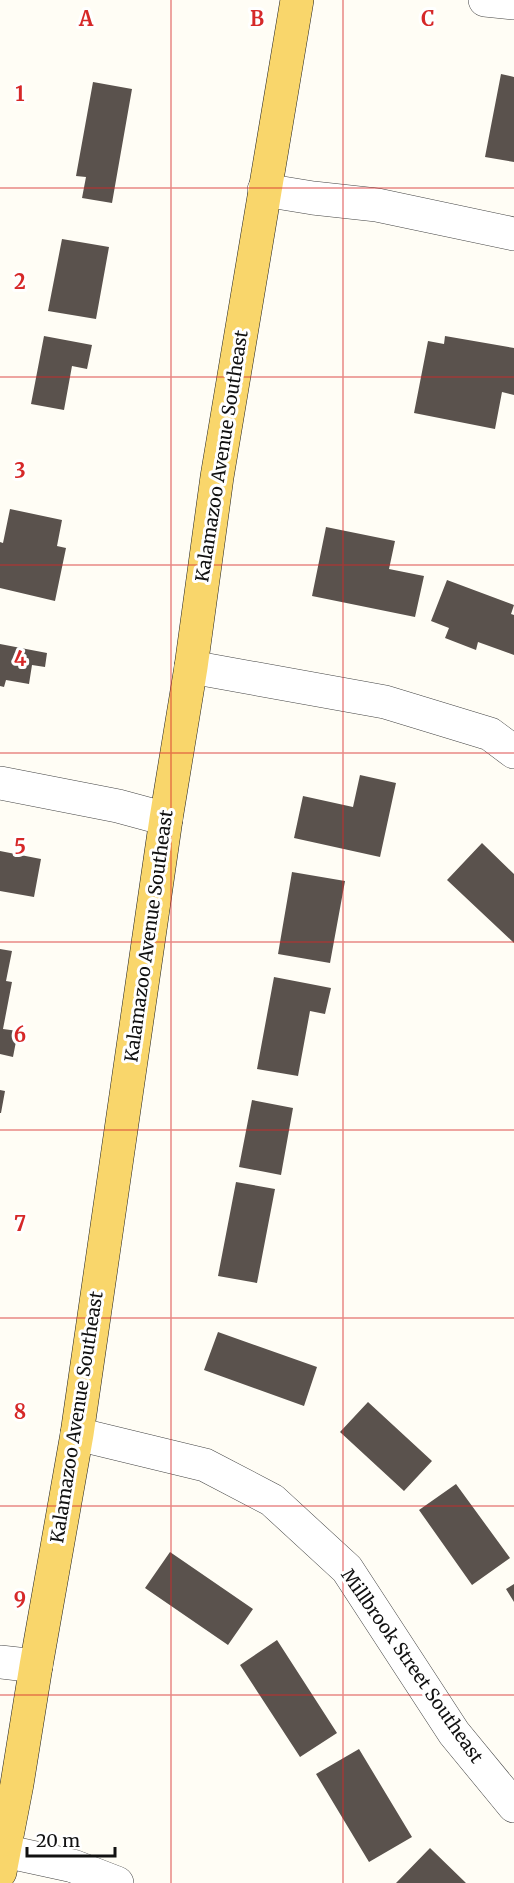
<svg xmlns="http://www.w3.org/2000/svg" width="514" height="1883" font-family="Merriweather,serif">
	<rect width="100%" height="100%" fill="#fffdf5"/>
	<path fill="#5a524d" d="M501 74 514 77V162L485 157Z
		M93 82 132 89 112 203 82 198 86 177 76 176Z
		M62 239 109 247 96 319 48 311Z
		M44 336 92 345 87 369 72 366 64 410 31 404Z
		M445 336 514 348V395L502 392 495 429 414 413 428 341 444 344Z
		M10 509 62 520 57 546 66 548 55 601 0 588V542L3 543Z
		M326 527 395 541 389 569 424 576 415 617 312 596Z
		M447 580 514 605 511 614 514 615V655L478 642 476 650 445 638 449 628 431 621Z
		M0 644 47 653 45 667 32 665 29 684 6 680 4 687 0 686Z
		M360 775 396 783 380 857 294 838 303 796 353 807Z
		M482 843 514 874V943L447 880Z
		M0 851 41 859 34 897 0 891Z
		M292 872 345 881 330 963 278 954Z
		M0 949 12 951 6 981 12 982 3 1029 18 1031 13 1057 0 1054Z
		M274 977 331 988 325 1014 310 1011 298 1076 257 1069Z
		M0 1090 5 1091 1 1113H0Z
		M252 1100 293 1108 281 1175 239 1167Z
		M236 1182 275 1189 257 1283 218 1276Z
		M218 1332 317 1367 304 1406 204 1370Z
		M368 1402 432 1461 404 1491 340 1432Z
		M456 1484 510 1558 472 1585 419 1510Z
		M170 1552 253 1609 228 1645 145 1588Z
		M514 1584V1602L506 1589Z
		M277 1640 337 1733 300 1757 240 1665Z
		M359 1749 412 1837 369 1862 316 1774Z
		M430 1848 466 1883H396Z"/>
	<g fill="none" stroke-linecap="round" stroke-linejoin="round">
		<defs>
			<path id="minor" d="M485 0 514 3
				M264 190 313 198 377 205 514 234
				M191 667 385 702 490 734 514 752
				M0 783 118 806 166 819
				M77 1434 205 1465 272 1500 347 1569 454 1733 514 1806
				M0 1662 36 1666
				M4 1851 73 1866 117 1883"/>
			<path id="major" d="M0 1872 17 1784 36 1666 77 1434 166 819 191 667 217 477 297 0"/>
		</defs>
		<use href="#minor" stroke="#444" stroke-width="34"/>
		<use href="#major" stroke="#222" stroke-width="34"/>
		<use href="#minor" stroke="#fff" stroke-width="33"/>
		<use href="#major" stroke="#f9d66b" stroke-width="33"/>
	</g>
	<path fill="none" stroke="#d62828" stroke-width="1.5" stroke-opacity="0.55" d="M171 0V1883M343 0V1883M0 188H514M0 377H514M0 565H514M0 753H514M0 942H514M0 1130H514M0 1318H514M0 1506H514M0 1695H514"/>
	<g text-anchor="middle" stroke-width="6" stroke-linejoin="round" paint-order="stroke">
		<g font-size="18" fill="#111" stroke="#fff">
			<text transform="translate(222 456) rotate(-81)" y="6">Kalamazoo Avenue Southeast</text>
			<text transform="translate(149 936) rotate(-82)" y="6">Kalamazoo Avenue Southeast</text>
			<text transform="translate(77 1417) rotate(-81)" y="6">Kalamazoo Avenue Southeast</text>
			<text transform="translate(412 1666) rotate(55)" y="6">Millbrook Street Southeast</text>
		</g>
	</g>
	<g font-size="20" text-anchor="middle" font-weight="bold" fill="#d62828" stroke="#fff" stroke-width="6" stroke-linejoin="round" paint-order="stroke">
		<text x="86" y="26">A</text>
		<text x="257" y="26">B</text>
		<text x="428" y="26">C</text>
		<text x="20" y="101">1</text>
		<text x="20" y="289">2</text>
		<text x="20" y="478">3</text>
		<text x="20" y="666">4</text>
		<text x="20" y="854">5</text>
		<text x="20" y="1042">6</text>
		<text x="20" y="1231">7</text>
		<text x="20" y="1419">8</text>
		<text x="20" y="1607">9</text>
	</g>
	<path d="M27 1847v9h88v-9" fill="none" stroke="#111111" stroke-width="3"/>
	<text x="36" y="1847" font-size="18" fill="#111111" stroke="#ffffff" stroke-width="4.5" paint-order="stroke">20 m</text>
</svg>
